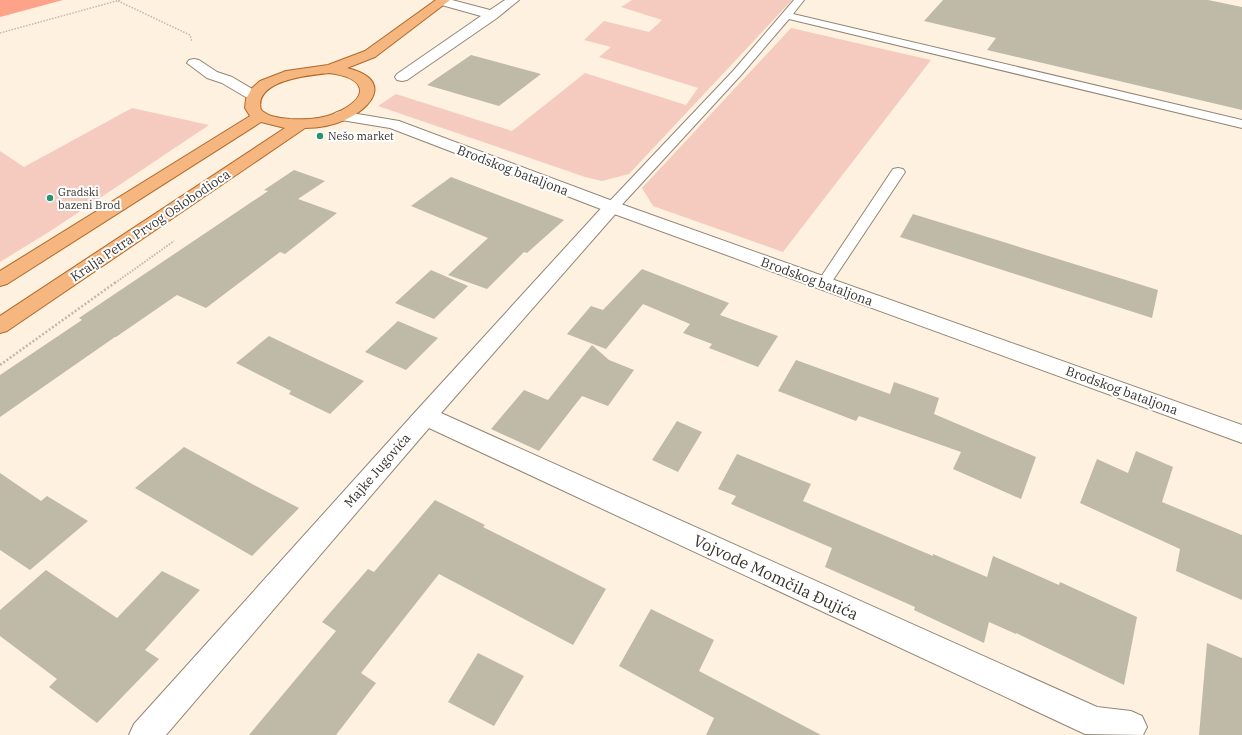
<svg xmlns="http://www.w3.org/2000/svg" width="1242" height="735" font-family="'IBM Plex Serif',serif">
	<rect width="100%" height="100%" fill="#fef1df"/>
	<path fill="#f6cbbf" d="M632 0H792L629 174 602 181 585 177 378 106 396 94 512 131 585 73 686 105 698 88 599 57 611 47 584 40 604 21 649 32 662 20 621 7Z
		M791 28 931 60 783 252 653 206 642 188Z
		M132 108 209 125 52 230 0 262V151L24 167Z"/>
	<path fill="#fea289" d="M0 0H63L0 17Z"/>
	<path fill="#bfbaa7" d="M943 0H1208L1242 7V110L987 50 996 38 924 21Z
		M471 55 541 74 499 106 427 85Z
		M294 170 325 181 298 199 337 213 285 254 280 252 206 308 177 295 116 337H115L0 417V375L82 320 79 318 268 191 264 190Z
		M451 177 564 220 527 253 524 252 487 289 448 275 488 238 411 206Z
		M913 214 1158 290 1152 318 900 237Z
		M642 269 729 303 720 315 778 336 758 367 709 348 712 344 683 333 690 324 643 304 606 349 567 334 591 306 603 310Z
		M431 270 468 286 434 319 395 303Z
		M398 321 438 338 406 370 365 352Z
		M269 336 321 361 364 381 330 414 289 394 291 391 236 363Z
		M592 345 609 360 634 370 608 406 582 396 539 451 491 429 524 390 548 400Z
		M796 360 890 394 894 382 939 398 934 414 1036 457 1021 499 953 469 961 452 859 416 856 421 778 391Z
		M677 421 702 432 678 472 652 460Z
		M184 447 254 485 299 508 252 556 135 488Z
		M1136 451 1173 467 1162 502 1242 535V600L1176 571 1180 549 1080 503 1097 459 1128 473Z
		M737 454 811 484 803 501 933 556V554L987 577 993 556 1059 585 1060 582 1137 617 1124 685 1016 633V634L989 622 984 643 914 610 915 607 825 567 832 548 731 504 736 496 718 489Z
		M0 473 41 501 47 496 88 521 30 570 0 550Z
		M435 500 485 525 483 527 606 589 573 645 439 574 361 673 376 683 336 735H249L336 631 322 622 368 569 374 572Z
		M46 570 117 618 162 571 200 590 145 650 159 659 97 723 49 687 57 679 0 636V610Z
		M651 609 714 640 699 671 821 735H706L714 718 619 666Z
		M1207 643 1242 658V735H1199Z
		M478 653 524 676 494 726 448 702Z"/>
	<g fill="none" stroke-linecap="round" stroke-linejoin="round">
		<defs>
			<path id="lane" d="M794 0H804L793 14 1242 120V128L789 19 741 75 617 210 612 211 607 210 605 207 607 204 733 71Z
				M898 168 903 169 905 172 829 286 824 288 819 286 816 283 819 280 893 169Z"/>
			<path id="street" d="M437 0H452L490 10 505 0H519L497 18 407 80 402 81 397 80 395 77 397 74 481 16 438 4Z
				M194 59 199 60 217 72 232 77 259 93 261 96 259 99 254 100 249 99 222 83 207 78 187 63 189 60Z
				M612 202 618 203 621 207 618 211 441 413 1097 707 1131 711 1142 716 1147 727 1143 735 1085 734 429 428 166 735H129L134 724 417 410 606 203Z"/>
			<path id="secondary" d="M340 111 399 121 618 203 1242 425V443L606 211 390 128 335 119 332 116 335 113Z"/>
			<path id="primary" d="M436 0H450L375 57 347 68C388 78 379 103 347 119 334 125 319 128 305 128L7 331 0 333V316L285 128 261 122 7 284 0 286V271L250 116 245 108 246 99 252 88 260 81 286 71 328 65 365 51ZM329 73C367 78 371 97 336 113 322 119 305 120 290 119 279 118 269 117 261 110 253 80 310 75 329 73Z"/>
		</defs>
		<use href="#lane" stroke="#928677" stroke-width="2"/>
		<use href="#street" stroke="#928677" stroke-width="2"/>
		<use href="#secondary" stroke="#928677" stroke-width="2"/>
		<use href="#primary" stroke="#b0682a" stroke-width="2"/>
		<path stroke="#c2b7a9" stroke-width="1.5" stroke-dasharray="1.5 1.5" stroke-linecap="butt" d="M118 1 190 35 192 42
			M0 33 120 0"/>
		<path stroke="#c2b7a9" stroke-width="2" stroke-dasharray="1.5 1.5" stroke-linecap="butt" d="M115 283 174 241"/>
		<path stroke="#c2b7a9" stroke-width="2.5" stroke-dasharray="2 2" stroke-linecap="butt" d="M0 365 116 282"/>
		<use href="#lane" fill="#fff" fill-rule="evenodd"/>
		<use href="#street" fill="#fff" fill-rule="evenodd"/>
		<use href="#secondary" fill="#fff" fill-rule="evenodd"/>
		<use href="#primary" fill="#f6b67f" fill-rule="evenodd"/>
	</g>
	<g fill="#259475" stroke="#fff" stroke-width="1.5">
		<circle cx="320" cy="136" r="4"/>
		<circle cx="50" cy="198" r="4"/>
	</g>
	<g text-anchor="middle" stroke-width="4" stroke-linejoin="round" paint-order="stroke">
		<g font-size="11" fill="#38332d" stroke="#fff" text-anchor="start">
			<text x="328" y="140">Nešo market</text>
			<text x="58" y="196">Gradski<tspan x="58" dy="13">bazeni Brod</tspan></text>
		</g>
		<g font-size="13" fill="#38332d" stroke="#fff">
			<text transform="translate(513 170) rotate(21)" y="5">Brodskog bataljona</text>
			<text transform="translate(150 225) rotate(-34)" y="5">Kralja Petra Prvog Oslobodioca</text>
			<text transform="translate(817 281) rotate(20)" y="5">Brodskog bataljona</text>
			<text transform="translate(1122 390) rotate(20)" y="5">Brodskog bataljona</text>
			<text transform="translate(377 470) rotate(-49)" y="5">Majke Jugovića</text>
		</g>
		<g font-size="16" fill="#38332d" stroke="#fff">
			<text transform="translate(776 577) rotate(25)" y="6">Vojvode Momčila Đujića</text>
		</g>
	</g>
</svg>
